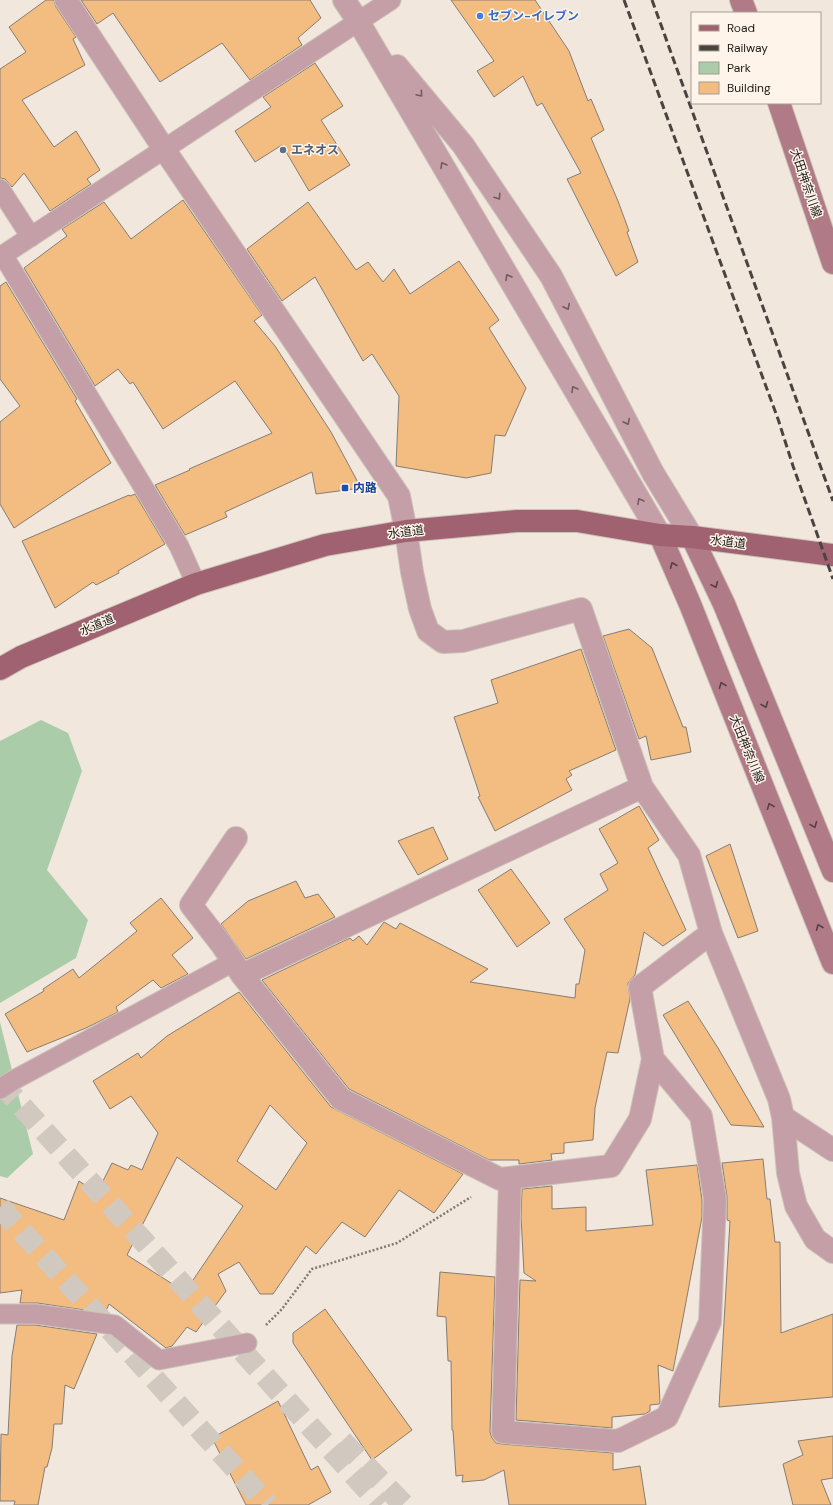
<svg xmlns="http://www.w3.org/2000/svg" width="833" height="1505" font-family="'DM Sans','Noto Sans JP',sans-serif">
	<rect width="100%" height="100%" fill="#f1e7dd"/>
	<path fill="#abcca8" d="M41 720 68 733 82 771 47 870 88 920 76 958 0 1003V741Z
		M0 1022 33 1154 7 1178 0 1176Z"/>
	<path fill="#f3bc80" stroke="#867d74" fill-rule="evenodd" d="M46 0H54L56 7 76 37 73 39 85 65 22 100 54 147 76 131 100 170 87 179 91 184 50 211 24 173 12 187 5 179 0 178V69L26 52 9 27Z
		M81 0H310L321 18 298 38 302 45 250 80 222 43 160 82 113 13 97 24Z
		M451 0H535L569 51 588 101 591 99 604 130 591 138 618 201 629 231 627 232 638 262 616 276 567 179 581 173 542 103 537 106 523 76 494 97 477 71 494 61Z
		M315 63 343 106 321 120 350 165 309 191 282 145 255 162 235 131 271 107 263 97Z
		M183 200 262 315 254 321 275 346 331 432 361 488 316 494 312 472 225 512 227 517 185 535 155 485 190 470 189 469 272 433 235 381 163 429 133 382 130 384 118 369 95 386 24 268 67 236 62 229 104 202 131 239Z
		M308 202 356 270 368 262 383 282 394 269 410 294 459 261 499 320 489 328 526 388 505 436 495 435 491 473 466 478 396 466 399 396 372 354 363 361 315 277 282 301 247 249Z
		M6 282 77 399 75 401 111 463 14 528 0 504V422L20 406 0 379V286Z
		M135 494 165 544 118 571 119 573 96 585 93 582 55 608 22 541 129 495 130 496Z
		M629 629 652 648 683 727H686L691 752 651 760 646 736 639 739 603 636Z
		M581 649 616 750 569 771 572 775 566 779 572 790 495 831 478 797 480 796 454 717 498 703 491 680Z
		M639 806 659 840 648 848 686 930 663 946 644 932 635 975 628 983 630 999 618 1053 607 1052 595 1108 593 1140 564 1143V1153L551 1154 552 1160 519 1164V1160H489L349 1089 262 980 350 938 353 941 359 936 367 945 384 922 396 929 400 923 488 969 470 982 575 998 576 984H579L585 950 564 919 608 890 600 874 618 863 599 829Z
		M433 827 448 859 418 875 398 841Z
		M730 844 758 931 738 938 706 856Z
		M511 869 550 923 517 947 478 890Z
		M296 881 305 898 318 894 335 917 246 959 221 924 248 901Z
		M161 898 193 938 172 955 188 974 161 988 153 980 116 1007 118 1012 86 1028 27 1052 5 1014 44 991 43 989 73 969 79 978 137 931 130 923Z
		M239 992 331 1107 463 1174 434 1213 399 1190 365 1237 342 1222 316 1254 306 1246 273 1294H260L239 1262 218 1274 226 1291 196 1332 187 1327 172 1346 166 1348 109 1304 105 1313 37 1303H20L22 1290 0 1293V1198L64 1220 79 1181 97 1193 112 1163 128 1170 131 1165 142 1170 158 1133 131 1096 110 1109 93 1081 138 1053 141 1058 167 1036ZM270 1105 307 1143 276 1190 237 1161ZM177 1157 243 1206 185 1292 127 1255Z
		M688 1001 718 1048 764 1127 731 1125 663 1015Z
		M763 1159 767 1199H770L775 1242H780L781 1333 833 1314V1397L719 1407 730 1221 727 1220V1197L722 1163Z
		M697 1165 702 1200V1217L673 1371 658 1365 660 1402 659 1404 650 1405V1411L645 1414 612 1417V1428L516 1420 520 1280 536 1281 524 1273 521 1217 522 1189 552 1186V1209L586 1207V1231L653 1225 646 1170Z
		M440 1272 495 1277 490 1432 492 1438 496 1443 502 1444 613 1453V1470L640 1466 646 1505H509L504 1470 484 1480 462 1482 463 1475 456 1476 453 1430H452L451 1361H448L446 1317 437 1316Z
		M325 1309 412 1430 372 1460 293 1343V1333Z
		M17 1325H35L97 1334 74 1389 65 1385 62 1424H54L52 1448 47 1467H45L38 1505H14L15 1501H0L1 1434 8 1435 12 1356Z
		M278 1401 311 1470 318 1466 331 1492 308 1505H246L212 1438Z
		M833 1436V1478L821 1480 831 1505H793L783 1464 803 1455 798 1441Z"/>
	<g fill="none" stroke-linecap="round" stroke-linejoin="round">
		<path stroke="#d1c8bf" stroke-width="22" stroke-dasharray="22 11" stroke-linecap="butt" d="M0 1082 381 1505
			M0 1207 268 1505
			M342 1441 404 1505"/>
		<defs>
			<path id="service" d="M0 189 31 237
				M196 584 179 546 3 255 391 0
				M0 1089 12 1081 233 962
				M0 1314H36L115 1325 159 1360 247 1343"/>
			<path id="minor" d="M66 0 164 149 399 496 406 531 412 572 420 609 428 631 443 642 463 641 581 609 642 787 689 855 711 933 779 1099 783 1117 788 1173 796 1206 815 1239 833 1252
				M236 838 191 905 222 945 242 975 341 1099 500 1179 611 1166 640 1119 653 1059 640 987 711 933
				M242 975 642 787
				M783 1117 833 1150
				M510 1178 503 1432 618 1441 667 1417 710 1322 715 1199 701 1116 653 1059"/>
			<path id="tertiary" d="M344 0 358 21 660 535
				M397 66 463 145 551 276 653 473 692 537"/>
			<path id="secondary" d="M741 0 746 13
				M779 103 833 263
				M660 535 690 604 833 963
				M692 537 724 604 833 871"/>
			<path id="primary" d="M0 669 21 657 196 584 325 545 406 531 517 521H577L660 535 692 537 833 555"/>
		</defs>
		<use href="#service" stroke="#cbc2b9" stroke-width="21"/>
		<use href="#minor" stroke="#cbc2b9" stroke-width="24"/>
		<use href="#tertiary" stroke="#cbc2b9" stroke-width="24"/>
		<use href="#secondary" stroke="#cbc2b9" stroke-width="24"/>
		<use href="#primary" stroke="#cbc2b9" stroke-width="24"/>
		<path stroke="#807a73" stroke-width="2.5" stroke-dasharray="2 2" stroke-linecap="butt" d="M266 1325 282 1309 312 1269 397 1243 471 1197"/>
		<use href="#service" stroke="#c49fa7" stroke-width="19"/>
		<use href="#minor" stroke="#c49fa7" stroke-width="22"/>
		<use href="#tertiary" stroke="#c49fa7" stroke-width="22"/>
		<use href="#secondary" stroke="#b07b87" stroke-width="22"/>
		<use href="#primary" stroke="#a06171" stroke-width="22"/>
		<path stroke="#49443f" stroke-width="3" stroke-dasharray="8 4" stroke-linecap="butt" d="M624 0 778 419 793 466 833 579
			M652 0 833 501"/>
	</g>
	<defs><path id="oneway-chevron" d="M-2-3.5L2.5 0L-2 3.5" fill="none" stroke-width="1.6" stroke-linecap="round" stroke-linejoin="round"/></defs>
	<g stroke="#705c5e">
		<use href="#oneway-chevron" transform="translate(420 94) rotate(50)"/>
		<use href="#oneway-chevron" transform="translate(443 165) rotate(-120)"/>
		<use href="#oneway-chevron" transform="translate(498 197) rotate(56)"/>
		<use href="#oneway-chevron" transform="translate(508 277) rotate(-120)"/>
		<use href="#oneway-chevron" transform="translate(567 307) rotate(63)"/>
		<use href="#oneway-chevron" transform="translate(574 389) rotate(-120)"/>
		<use href="#oneway-chevron" transform="translate(627 422) rotate(63)"/>
		<use href="#oneway-chevron" transform="translate(640 501) rotate(-120)"/>
	</g>
	<g stroke="#574043">
		<use href="#oneway-chevron" transform="translate(673 565) rotate(-113)"/>
		<use href="#oneway-chevron" transform="translate(715 585) rotate(65)"/>
		<use href="#oneway-chevron" transform="translate(722 685) rotate(-112)"/>
		<use href="#oneway-chevron" transform="translate(765 705) rotate(68)"/>
		<use href="#oneway-chevron" transform="translate(770 806) rotate(-112)"/>
		<use href="#oneway-chevron" transform="translate(814 825) rotate(68)"/>
		<use href="#oneway-chevron" transform="translate(819 927) rotate(-112)"/>
	</g>
	<circle fill="#3f7fe0" stroke="#fef4ea" stroke-width="1.5" cx="480" cy="16" r="4"/>
	<circle fill="#5c6f8a" stroke="#fef4ea" stroke-width="1.5" cx="283" cy="150" r="4"/>
	<rect fill="#1a4fb4" stroke="#fef4ea" stroke-width="1.5" x="341" y="484" width="8" height="8" rx="2"/>
	<g text-anchor="middle" stroke-width="3" stroke-linejoin="round" paint-order="stroke">
		<g font-size="12" font-weight="bold" fill="#366cbe" stroke="#fef4ea" text-anchor="start">
			<text x="488" y="20">セブン-イレブン</text>
		</g>
		<g font-size="12" font-weight="bold" fill="#4e5e75" stroke="#fef4ea" text-anchor="start">
			<text x="291" y="154">エネオス</text>
		</g>
		<g font-size="12" fill="#1c1915" stroke="#fef4ea">
			<text transform="translate(806 183) rotate(71)" y="4">大田神奈川線</text>
			<text transform="translate(406 532) rotate(-7)" y="4">水道道</text>
			<text transform="translate(728 542) rotate(7)" y="4">水道道</text>
			<text transform="translate(97 625) rotate(-23)" y="4">水道道</text>
			<text transform="translate(747 749) rotate(68)" y="4">大田神奈川線</text>
		</g>
		<g font-size="12" font-weight="bold" fill="#164399" stroke="#fef4ea" text-anchor="start">
			<text x="353" y="492">内路</text>
		</g>
	</g>
	<rect x="691" y="12" width="130" height="92" fill="#fef4ea" stroke="#a49c95"/>
	<rect x="699" y="25" width="20" height="6" fill="#a06171" stroke="#a49c95"/>
	<text x="727" y="32" font-size="12" fill="#1c1915">Road</text>
	<rect x="699" y="45" width="20" height="6" fill="#49443f" stroke="#a49c95"/>
	<text x="727" y="52" font-size="12" fill="#1c1915">Railway</text>
	<rect x="699" y="62" width="20" height="12" fill="#abcca8" stroke="#a49c95"/>
	<text x="727" y="72" font-size="12" fill="#1c1915">Park</text>
	<rect x="699" y="82" width="20" height="12" fill="#f3bc80" stroke="#a49c95"/>
	<text x="727" y="92" font-size="12" fill="#1c1915">Building</text>
</svg>
